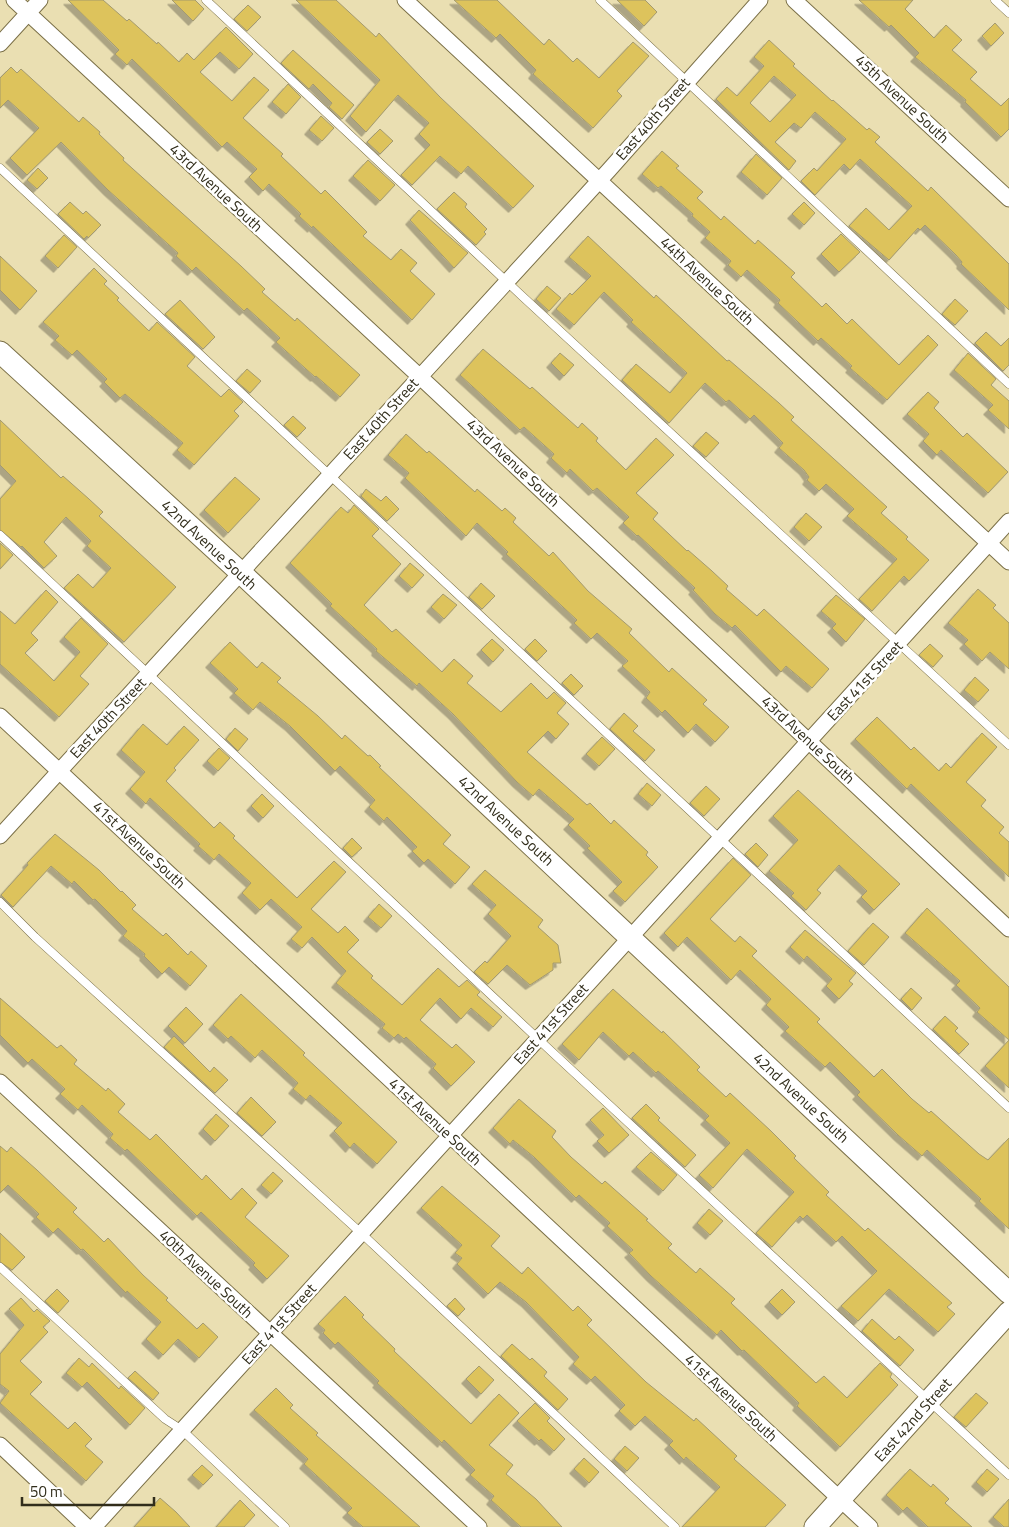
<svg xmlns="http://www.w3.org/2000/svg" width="1009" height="1527" font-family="'Titillium Web',sans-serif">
	<defs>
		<filter id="shadow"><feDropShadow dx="-4.5" dy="4.5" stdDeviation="0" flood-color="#0004"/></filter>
	</defs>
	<rect width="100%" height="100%" fill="#eadfb2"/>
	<path fill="#ddc35b" stroke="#a49a6f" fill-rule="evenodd" filter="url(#shadow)" d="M68 0H103L127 21 129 19 157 44 158 42 179 62 187 53 194 60 226 27 253 54 239 69 220 52 200 72 232 101 254 77 269 90 243 118 283 154 281 156 321 194 325 190 367 232 363 236 391 260 401 249 417 263 410 271 435 294 412 320 313 226 312 228 299 216 301 214 269 184 263 191 249 177 257 169 227 142 222 147 132 59 127 65 115 54 119 50Z
		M172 0H195L204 9 193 21Z
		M296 0H336L376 37 379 33 440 97 534 186 513 208 468 166 461 174 440 156 412 185 401 175 430 145 419 134 429 123 398 95 366 132 350 116 380 80Z
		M454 0H497L544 45 549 39 573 62 577 58 599 78 633 42 649 56 617 91 622 96 593 128 533 74 536 70 500 34 496 38Z
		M617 0H645L657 12 644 26Z
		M859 0H913L905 9 934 38 946 25 962 40 952 50 977 72 970 79 1001 106 1009 98V129L1001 137 965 102 966 100 915 57 919 53 891 25 889 27Z
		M248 5 261 17 247 31 234 19Z
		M995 23 1004 33 991 46 982 36Z
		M769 40 795 64 793 66 832 101 833 100 867 130 869 128 880 137 875 142 928 191 931 187 1009 264V310L961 264 962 262 956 255 925 225 920 230 918 228 889 260 849 226 866 208 889 230 912 206 860 159 850 170 844 164 815 195 801 181 814 168 817 171 846 139 815 112 801 128 794 123 775 142 796 161 789 170 716 99 727 87 737 96 764 66 754 57ZM774 76 796 95 770 122 750 103Z
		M293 50 354 105 342 119 329 107 332 103 313 84 309 89 281 63Z
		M11 67 17 73 21 69 79 122 83 117 100 132 99 134 124 158 123 160 241 266 265 289 262 292 295 321 297 318 360 375 340 397 316 376 315 377 276 342 280 338 247 308 244 311 196 267 192 271 176 256 178 253 108 190 61 142 27 175 10 158 39 128 8 100 0 108V78Z
		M288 84 301 97 286 114 272 102Z
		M321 116 334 128 322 141 309 130Z
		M380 129 393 141 380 154 367 142Z
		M662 151 679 166 676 168 703 192 697 198 721 220 724 216 755 244 758 240 795 273 791 277 822 307 826 303 847 324 852 319 899 365 928 335 938 345 887 400 850 368 852 366 821 338 818 341 778 303 780 300 747 270 741 277 728 265 731 261 705 238 710 232 692 216 693 214 661 186 658 188 642 174Z
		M756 154 782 178 767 195 741 172Z
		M368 160 395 185 380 201 353 176Z
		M38 168 48 178 37 189 27 180Z
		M454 192 467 204 465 207 487 229 484 232 486 234 476 245 437 209Z
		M70 202 83 214 86 211 101 225 88 238 87 236 84 239 58 214Z
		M804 202 815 213 804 225 792 214Z
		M419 210 468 253 454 268 410 220Z
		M841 234 860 252 839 272 821 254Z
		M64 235 77 247 58 268 45 256Z
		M588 236 654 298 656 295 727 361 729 360 779 403 794 417 791 420 887 507 881 513 908 537 906 539 929 560 909 581 904 576 872 611 859 599 897 559 847 516 854 509 826 484 819 491 807 480 809 477 804 470 779 448 783 443 754 415 750 419 729 400 726 402 705 383 669 423 622 380 636 364 670 393 687 373 631 322 633 320 604 292 574 325 556 309 570 293 572 295 591 276 569 257Z
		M0 256 37 291 20 310 0 290Z
		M94 268 107 281 104 284 119 298 117 300 149 331 157 322 195 357 187 366 221 397 229 389 243 402 234 411 239 416 194 465 177 450 183 443 125 394 120 398 104 382 107 379 77 350 72 355 55 340 59 336 43 322Z
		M547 286 561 298 549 311 536 299Z
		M955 299 968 311 955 325 942 314Z
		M180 300 215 337 203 349 165 314Z
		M986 332 1001 346 1009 338V365L1003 371 975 343Z
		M483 349 530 389 532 387 578 428 582 423 598 438 596 441 626 470 656 438 674 455 636 493 658 513 653 519 687 551 688 550 712 571 728 586 726 589 757 616 764 609 829 669 812 688 786 666 781 672 735 625 732 628 715 614 693 590 695 588 638 535 637 536 623 523 629 517 597 488 593 491 570 469 567 473 551 458 554 454 524 427 520 430 460 375Z
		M560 353 574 365 564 376 551 363Z
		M968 353 996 379 991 385 1009 401V429L988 410 993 405 954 370Z
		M247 369 261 381 250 393 236 381Z
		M928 392 939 402 934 408 963 437 967 433 1008 472 988 493 941 450 937 455 923 441 929 434 907 414Z
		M293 416 306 428 297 437 284 425Z
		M0 420 61 478 63 476 89 499 103 512 99 516 176 587 124 642 64 588 78 574 93 588 111 568 87 546 91 541 66 517 44 542 57 556 44 568 22 546 21 547 0 530V499L16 481 0 465Z
		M706 432 719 443 706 457 693 446Z
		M406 434 427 453 429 451 475 492 477 489 502 511 505 508 516 518 513 522 549 556 553 552 588 591 632 629 629 633 669 672 672 668 707 700 703 704 729 727 715 742 696 724 688 733 665 710 662 713 646 698 650 692 622 666 628 661 597 633 591 639 574 623 577 620 506 554 508 552 477 523 466 536 405 478 409 473 388 455Z
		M235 477 260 499 228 533 204 510Z
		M366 489 381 501 386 496 399 509 387 521 361 496Z
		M354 505 379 529 372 536 401 564 364 605 392 632 396 629 442 672 454 659 473 676 467 683 501 712 531 683 547 699 554 692 566 703 557 713 569 724 556 739 548 731 527 752 587 805 590 803 611 824 614 820 648 852 646 855 658 867 625 902 613 891 622 882 587 848 590 846 568 825 574 819 539 789 533 796 517 782 453 714 419 683 417 686 376 651 377 649 330 606 332 604 290 563 341 507 348 513Z
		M806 513 822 527 809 541 794 527Z
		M0 543 13 555 0 569Z
		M410 563 424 575 412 588 399 576Z
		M481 583 495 596 482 609 469 597Z
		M978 589 996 605 993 608 1009 623V669L990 652 982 661 964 644 968 640 948 623Z
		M46 590 58 602 31 633 38 640 25 653 54 681 80 652 64 637 81 618 108 644 80 676 89 684 59 717 0 664V611L15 624Z
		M443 594 457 605 444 619 431 607Z
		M836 595 865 619 846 642 832 628 836 624 821 611Z
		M492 639 504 650 493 662 481 650Z
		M535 639 547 651 537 661 525 649Z
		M230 642 257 668 262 662 281 678 277 682 318 716 342 739 345 735 368 756 370 755 381 766 379 767 451 835 443 844 470 867 455 884 428 859 424 863 412 851 417 847 387 817 384 821 369 807 375 800 340 766 335 771 290 726 260 702 253 710 234 693 238 689 210 663Z
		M930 644 943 656 933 667 919 655Z
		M571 674 583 686 574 695 562 683Z
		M975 677 989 690 978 702 964 690Z
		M624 713 638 726 633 731 655 750 645 761 610 729Z
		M877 717 911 750 914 747 939 771 946 763 951 768 982 733 997 747 966 782 986 800 981 806 1004 827 999 833 1009 842V877L911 784 907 789 855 739Z
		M143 724 167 745 184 726 199 740 174 768 176 770 166 781 214 828 220 822 235 836 233 838 297 898 334 861 346 872 311 909 338 933 345 926 359 940 347 952 373 976 371 978 402 1005 438 968 459 987 467 980 480 992 477 995 502 1017 493 1027 471 1008 461 1019 440 998 420 1020 452 1048 456 1044 475 1062 451 1086 433 1068 436 1064 406 1037 404 1039 398 1034 394 1038 382 1028 385 1024 336 983 346 971 312 937 302 948 291 939 302 927 271 899 260 910 242 893 251 883 219 854 214 860 198 846 200 844 150 798 146 804 130 789 145 772 121 750Z
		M235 728 248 739 238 751 226 739Z
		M602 737 615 749 599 766 586 754Z
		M219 748 230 758 218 771 207 761Z
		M647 783 661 795 652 806 638 794Z
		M706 786 720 799 704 816 690 803Z
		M798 790 900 884 874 910 861 897 867 891 839 865 817 890 821 893 806 910 791 896 794 893 769 871 798 840 773 816Z
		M262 794 274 806 263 818 251 806Z
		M55 834 99 870 121 892 122 891 136 905 132 909 163 936 166 933 188 955 191 951 207 966 190 986 169 967 162 974 144 956 145 954 123 936 127 931 95 899 93 900 74 881 72 884 51 866 13 907 1 895 28 865 27 863Z
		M352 838 362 848 352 857 343 848Z
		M756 843 768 855 758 867 745 854Z
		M733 858 751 875 710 919 735 942 740 936 757 951 752 956 820 1019 817 1022 874 1077 882 1069 912 1099 929 1113 931 1111 979 1154 988 1160 1009 1138V1229L979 1201 981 1199 927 1150 922 1156 898 1135 857 1095 860 1092 830 1062 825 1067 785 1031 789 1027 766 1005 771 999 740 970 731 980 687 937 678 947 664 933Z
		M485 870 543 920 538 927 558 945 561 963H553V970L530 985 507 965 488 984 474 972 485 961 487 963 511 936 488 914 496 905 472 884Z
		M379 904 392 916 381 928 368 917Z
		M927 908 1009 987V1040L977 1012 980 1008 956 985 960 981 905 933Z
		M873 923 889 937 864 965 848 951Z
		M805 930 856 973 849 981 853 984 839 999 826 986 832 979 807 956 804 960 790 947Z
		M911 988 922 998 912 1010 901 999Z
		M613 989 662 1033 663 1031 700 1067 697 1070 726 1097 730 1093 771 1131 796 1156 794 1158 829 1192 826 1195 865 1231 868 1228 952 1303 947 1307 955 1314 938 1332 889 1289 858 1321 841 1306 877 1271 842 1236 836 1242 807 1215 803 1219 800 1216 772 1247 756 1233 794 1192 747 1149 713 1188 699 1175 730 1143 705 1120 709 1116 658 1071 656 1073 633 1052 629 1056 603 1032 579 1060 562 1044Z
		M241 994 305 1053 303 1055 397 1142 377 1164 354 1143 350 1148 334 1131 342 1123 310 1095 306 1100 293 1089 298 1083 262 1050 255 1058 231 1036 228 1039 213 1025Z
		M0 998 57 1048 61 1045 77 1060 74 1064 106 1091 108 1088 125 1104 118 1112 150 1140 156 1134 202 1180 206 1175 231 1200 242 1188 257 1203 245 1217 289 1256 267 1279 253 1265 255 1263 201 1212 197 1216 127 1149 125 1151 110 1138 113 1134 82 1105 78 1110 60 1094 65 1089 32 1059 28 1063 0 1035Z
		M186 1007 203 1024 185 1043 168 1026Z
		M945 1016 958 1028 955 1031 969 1044 959 1054 933 1029Z
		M174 1036 210 1072 214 1067 228 1080 215 1093 164 1047Z
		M1009 1040V1088L985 1066Z
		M251 1097 276 1122 262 1136 237 1113Z
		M519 1099 556 1131 552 1137 571 1157 602 1184 605 1181 648 1219 646 1220 672 1244 668 1248 696 1273 700 1268 735 1299 731 1303 816 1383 824 1376 847 1398 880 1363 892 1374 890 1377 898 1385 840 1447 797 1406 799 1403 744 1350 742 1351 721 1330 717 1335 651 1276 629 1253 633 1250 607 1226 610 1223 579 1195 576 1198 534 1157 513 1140 510 1144 493 1128Z
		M646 1104 660 1118 658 1120 696 1155 685 1167 632 1118Z
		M603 1108 629 1135 609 1153 597 1141 604 1135 590 1120Z
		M216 1114 229 1126 215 1141 203 1129Z
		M0 1146 7 1152 11 1147 37 1170 77 1208 73 1212 104 1242 108 1238 143 1275 168 1298 166 1300 197 1329 203 1323 218 1337 199 1358 178 1339 163 1355 146 1339 161 1322 127 1291 126 1293 83 1249 81 1250 58 1228 53 1233 36 1217 39 1214 8 1185 0 1193Z
		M651 1152 677 1175 663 1191 636 1167Z
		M273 1172 283 1181 271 1194 261 1185Z
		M442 1186 500 1236 491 1246 522 1274 528 1267 573 1311 578 1306 592 1320 587 1325 646 1382 694 1421 696 1418 737 1456 734 1459 786 1505 765 1527H682L720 1487 686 1457 684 1460 669 1445 673 1441 645 1416 635 1426 619 1411 625 1405 595 1376 591 1380 573 1364 579 1357 526 1302 500 1282 488 1294 457 1264 462 1258 455 1253 462 1245 421 1208Z
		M709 1209 723 1221 710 1235 697 1223Z
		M0 1233 25 1257 12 1270 0 1262Z
		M57 1289 69 1301 58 1313 45 1301Z
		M782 1289 795 1302 782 1315 769 1302Z
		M345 1296 364 1315 362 1317 395 1349 394 1351 471 1424 499 1394 519 1413 489 1445 513 1465 506 1474 536 1499 562 1527H521L491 1500 494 1496 470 1475 475 1470 444 1440 442 1443 377 1383 379 1381 338 1342 335 1345 323 1333 325 1330 318 1324Z
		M21 1298 34 1312 37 1309 50 1321 43 1327 48 1332 20 1361 42 1382 30 1394 68 1429 75 1422 92 1439 85 1446 103 1462 86 1481 0 1403 9 1391 0 1384V1354L24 1325 9 1309Z
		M455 1298 465 1309 458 1316 447 1306Z
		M872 1319 895 1340 899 1336 914 1350 900 1366 862 1331Z
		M512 1344 530 1360 532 1358 547 1372 544 1376 568 1399 558 1410 501 1356Z
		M79 1358 89 1367 92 1363 119 1389 121 1386 145 1408 130 1425 87 1382 82 1387 66 1373Z
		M479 1366 494 1380 481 1394 466 1379Z
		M135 1371 159 1393 153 1400 128 1378Z
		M276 1388 293 1405 290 1408 318 1433 316 1435 420 1527H363L347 1513 352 1508 304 1464 308 1459 254 1410Z
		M976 1393 988 1403 966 1427 954 1417Z
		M535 1403 550 1418 547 1421 565 1439 554 1451 541 1439 539 1441 517 1421Z
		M625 1446 639 1458 627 1471 614 1459Z
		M584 1458 599 1472 589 1483 574 1469Z
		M202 1465 213 1475 203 1485 192 1475Z
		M910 1469 931 1487 933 1484 949 1499 945 1503 972 1527H928L907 1507 903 1511 886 1495Z
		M987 1469 999 1479 987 1492 976 1482Z
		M160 1498 176 1512 190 1527H134Z
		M1009 1499V1527H1004L993 1517Z
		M240 1500 255 1515 244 1527H216Z"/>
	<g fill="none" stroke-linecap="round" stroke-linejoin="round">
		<defs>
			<path id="lane" d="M206 0 522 296 1009 745
				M600 0 1009 384
				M995 0 1009 13
				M0 168 1009 1108
				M0 535 552 1052 1009 1475
				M0 902 35 937 361 1233 675 1527
				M0 1267 165 1419 182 1430 285 1527"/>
			<path id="street" d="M14 0 432 388 1009 929
				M405 0 1009 562
				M794 0 1009 199
				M0 44 40 0
				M0 716 870 1527
				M0 836 609 170 760 0
				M0 1082 479 1527
				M0 1445 87 1527
				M94 1527 1009 521"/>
			<path id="secondary" d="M0 352 240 572 1009 1293
				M815 1527 1009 1312"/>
		</defs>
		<use href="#lane" stroke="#7b7048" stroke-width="9"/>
		<use href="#street" stroke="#7b7048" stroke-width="17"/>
		<use href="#secondary" stroke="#7b7048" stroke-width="23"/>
		<use href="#lane" stroke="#fff" stroke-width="8"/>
		<use href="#street" stroke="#fff" stroke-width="15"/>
		<use href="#secondary" stroke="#fff" stroke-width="21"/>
	</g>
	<g text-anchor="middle" stroke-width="5" stroke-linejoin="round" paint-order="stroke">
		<g font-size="15" fill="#312d1b" stroke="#fff">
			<text transform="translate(902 99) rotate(43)" y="5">45th Avenue South</text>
			<text transform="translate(653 119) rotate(-49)" y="5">East 40th Street</text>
			<text transform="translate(216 188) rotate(43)" y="5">43rd Avenue South</text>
			<text transform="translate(707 281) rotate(43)" y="5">44th Avenue South</text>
			<text transform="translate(381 419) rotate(-48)" y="5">East 40th Street</text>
			<text transform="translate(513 463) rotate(43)" y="5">43rd Avenue South</text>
			<text transform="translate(209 545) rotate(43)" y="5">42nd Avenue South</text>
			<text transform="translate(865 681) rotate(-47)" y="5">East 41st Street</text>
			<text transform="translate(108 718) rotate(-47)" y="5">East 40th Street</text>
			<text transform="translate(808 740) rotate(43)" y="5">43rd Avenue South</text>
			<text transform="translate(506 821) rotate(43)" y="5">42nd Avenue South</text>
			<text transform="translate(139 845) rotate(43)" y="5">41st Avenue South</text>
			<text transform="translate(551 1024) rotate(-48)" y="5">East 41st Street</text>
			<text transform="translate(801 1098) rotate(43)" y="5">42nd Avenue South</text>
			<text transform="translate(435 1122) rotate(43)" y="5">41st Avenue South</text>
			<text transform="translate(206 1274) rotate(43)" y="5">40th Avenue South</text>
			<text transform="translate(279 1324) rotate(-48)" y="5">East 41st Street</text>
			<text transform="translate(731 1398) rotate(43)" y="5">41st Avenue South</text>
			<text transform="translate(913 1420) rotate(-48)" y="5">East 42nd Street</text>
		</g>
	</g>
	<path d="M22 1497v8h132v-8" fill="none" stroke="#312d1b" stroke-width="2.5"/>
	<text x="30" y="1497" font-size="15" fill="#312d1b" stroke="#ffffff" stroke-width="4" paint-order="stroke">50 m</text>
</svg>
